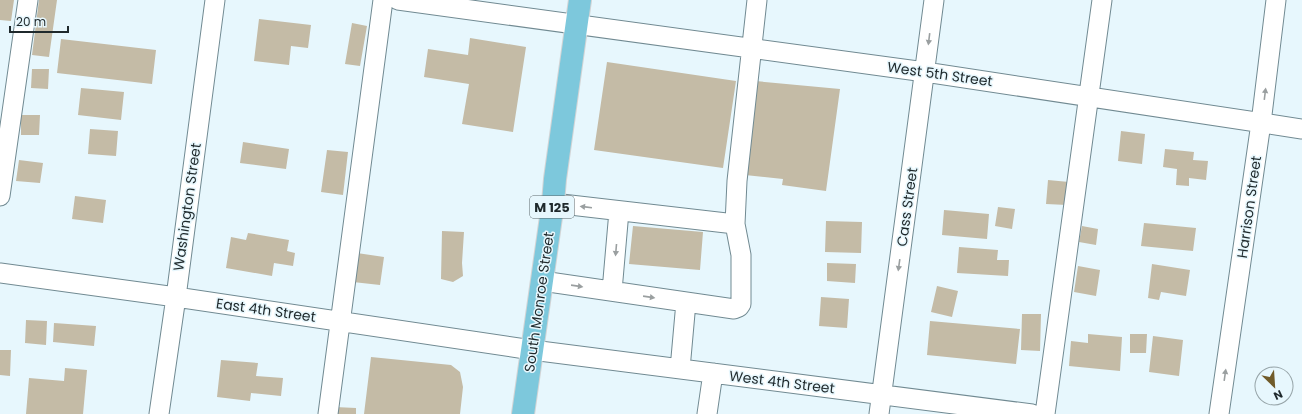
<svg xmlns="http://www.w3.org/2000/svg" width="1302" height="414" font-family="Poppins,sans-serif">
	<rect width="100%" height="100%" fill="#e7f7fd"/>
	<path fill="#c4bba6" d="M0 0H14L11 21 0 20Z
		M39 0H57L49 57 32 55Z
		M259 19 311 25 308 48 291 46 289 65 254 61Z
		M352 23 367 26 360 66 345 64Z
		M470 38 526 47 513 132 462 124 469 84 424 77 428 49 468 55Z
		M61 39 156 50 152 84 57 73Z
		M607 62 736 81 723 168 594 150Z
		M32 69H49L48 89 31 88Z
		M755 81 840 89 826 191 782 185 783 179 745 175Z
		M81 88 124 92 121 120 78 115Z
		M21 115H40L39 135H21Z
		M90 129 118 131 116 156 88 154Z
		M1121 131 1145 134 1142 164 1118 161Z
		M243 142 289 149 286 169 240 163Z
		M1165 149 1194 152 1193 160 1208 161 1206 180 1189 178V186L1176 185 1177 169 1163 167Z
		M327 150 348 152 343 195 321 192Z
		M19 160 43 163 40 183 16 181Z
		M1048 180 1069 182 1067 205 1046 204Z
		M75 196 106 200 103 223 72 219Z
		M998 207 1015 209 1012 229 995 226Z
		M944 210 989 214 987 239 942 235Z
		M826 221 862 222 861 253 825 252Z
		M1144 223 1196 228 1193 251 1141 246Z
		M633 226 703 232 700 270 629 264Z
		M1082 226 1098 229 1096 245 1079 242Z
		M442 231 464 232 462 263 463 276 453 282 441 279Z
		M248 233 289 240 287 251 295 253 293 266 274 263 272 276 226 268 231 237 246 240Z
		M959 247 998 250 997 260H1009L1008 276 957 273Z
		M357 253 384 257 380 285 353 282Z
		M827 263 856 264 855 283 827 281Z
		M1152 264 1190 270 1186 296 1161 292 1159 300 1148 298Z
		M1078 266 1100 270 1096 296 1074 292Z
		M937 286 958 291 952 317 931 312Z
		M821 297 849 299 847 328 819 326Z
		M1022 314H1041L1040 351 1021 350Z
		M26 320 47 321 46 345 25 343Z
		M930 321 1020 329 1016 364 927 355Z
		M54 323 96 326 94 346 53 342Z
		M1088 334 1122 337 1120 371 1069 366 1071 341 1088 343Z
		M1130 334H1147L1146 353H1130Z
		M1153 336 1183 340 1179 376 1149 372Z
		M0 350H11L10 376 0 375Z
		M371 357 451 365 460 372 463 387 460 414H364Z
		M221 360 258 363 256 376 283 378 281 396 251 393 250 401 217 397Z
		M65 368 87 370 83 414H26L29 378 64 381Z
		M335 407 356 408V414H334Z"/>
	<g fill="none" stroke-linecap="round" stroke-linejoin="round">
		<defs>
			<path id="minor" d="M398 0 925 72 1302 129
				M0 196 28 0
				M553 203 735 224
				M0 273 176 297 532 350 1032 414
				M542 281 734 309 739 307 741 304V255L735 224 737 181 757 0
				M612 291 619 211
				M680 369 686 302
				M159 414 176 297 215 0
				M328 414 383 0
				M707 414 713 373
				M879 414 934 0
				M1045 414 1102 0
				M1219 414 1261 123 1276 0"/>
			<path id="major" d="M523 414 553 203 555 179 580 0"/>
		</defs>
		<use href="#minor" stroke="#718a92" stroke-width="21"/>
		<use href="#major" stroke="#d2d4d5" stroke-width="24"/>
		<use href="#minor" stroke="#fff" stroke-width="19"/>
		<use href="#major" stroke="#7dc8dc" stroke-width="22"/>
	</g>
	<defs><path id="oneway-solid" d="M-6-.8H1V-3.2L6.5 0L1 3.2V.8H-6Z"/></defs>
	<g fill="#9a9fa0">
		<use href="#oneway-solid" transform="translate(929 39) rotate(97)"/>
		<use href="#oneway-solid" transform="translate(1265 94) rotate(-83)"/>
		<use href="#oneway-solid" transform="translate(586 207) rotate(-173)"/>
		<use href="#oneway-solid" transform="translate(616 250) rotate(95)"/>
		<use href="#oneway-solid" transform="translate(899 265) rotate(98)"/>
		<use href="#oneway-solid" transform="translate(577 286) rotate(8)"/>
		<use href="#oneway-solid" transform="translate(649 297) rotate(8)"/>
		<use href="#oneway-solid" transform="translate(1225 375) rotate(-82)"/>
	</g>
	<g text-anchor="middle" stroke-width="3" stroke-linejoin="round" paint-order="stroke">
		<rect fill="#e7f7fd" stroke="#5b676b" stroke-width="1" x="530" y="196" width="44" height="22" rx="3"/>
		<g font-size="13" font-weight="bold" fill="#1f292c">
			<text x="552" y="212">M 125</text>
		</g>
		<g font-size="14" fill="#1f292c" stroke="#e7f7fd">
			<text transform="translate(940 74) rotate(8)" y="5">West 5th Street</text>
			<text transform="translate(187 207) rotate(-82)" y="5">Washington Street</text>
			<text transform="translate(907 207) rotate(-82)" y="5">Cass Street</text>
			<text transform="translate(1249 207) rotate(-82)" y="5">Harrison Street</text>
			<text transform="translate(539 302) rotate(-82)" y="5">South Monroe Street</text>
			<text transform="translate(266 310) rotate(8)" y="5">East 4th Street</text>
			<text transform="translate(782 382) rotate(7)" y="5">West 4th Street</text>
		</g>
	</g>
	<g transform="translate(1274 386) rotate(155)"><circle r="19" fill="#e7f7fd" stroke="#97a5a9"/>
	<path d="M0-3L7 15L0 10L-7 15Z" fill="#705b2a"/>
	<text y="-6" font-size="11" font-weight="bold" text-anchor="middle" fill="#1f292c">N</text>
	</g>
	<path d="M10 26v6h58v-6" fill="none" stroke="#1f292c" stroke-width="2"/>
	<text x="16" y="26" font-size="12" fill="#1f292c" stroke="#e7f7fd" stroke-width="3" paint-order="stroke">20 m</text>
</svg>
